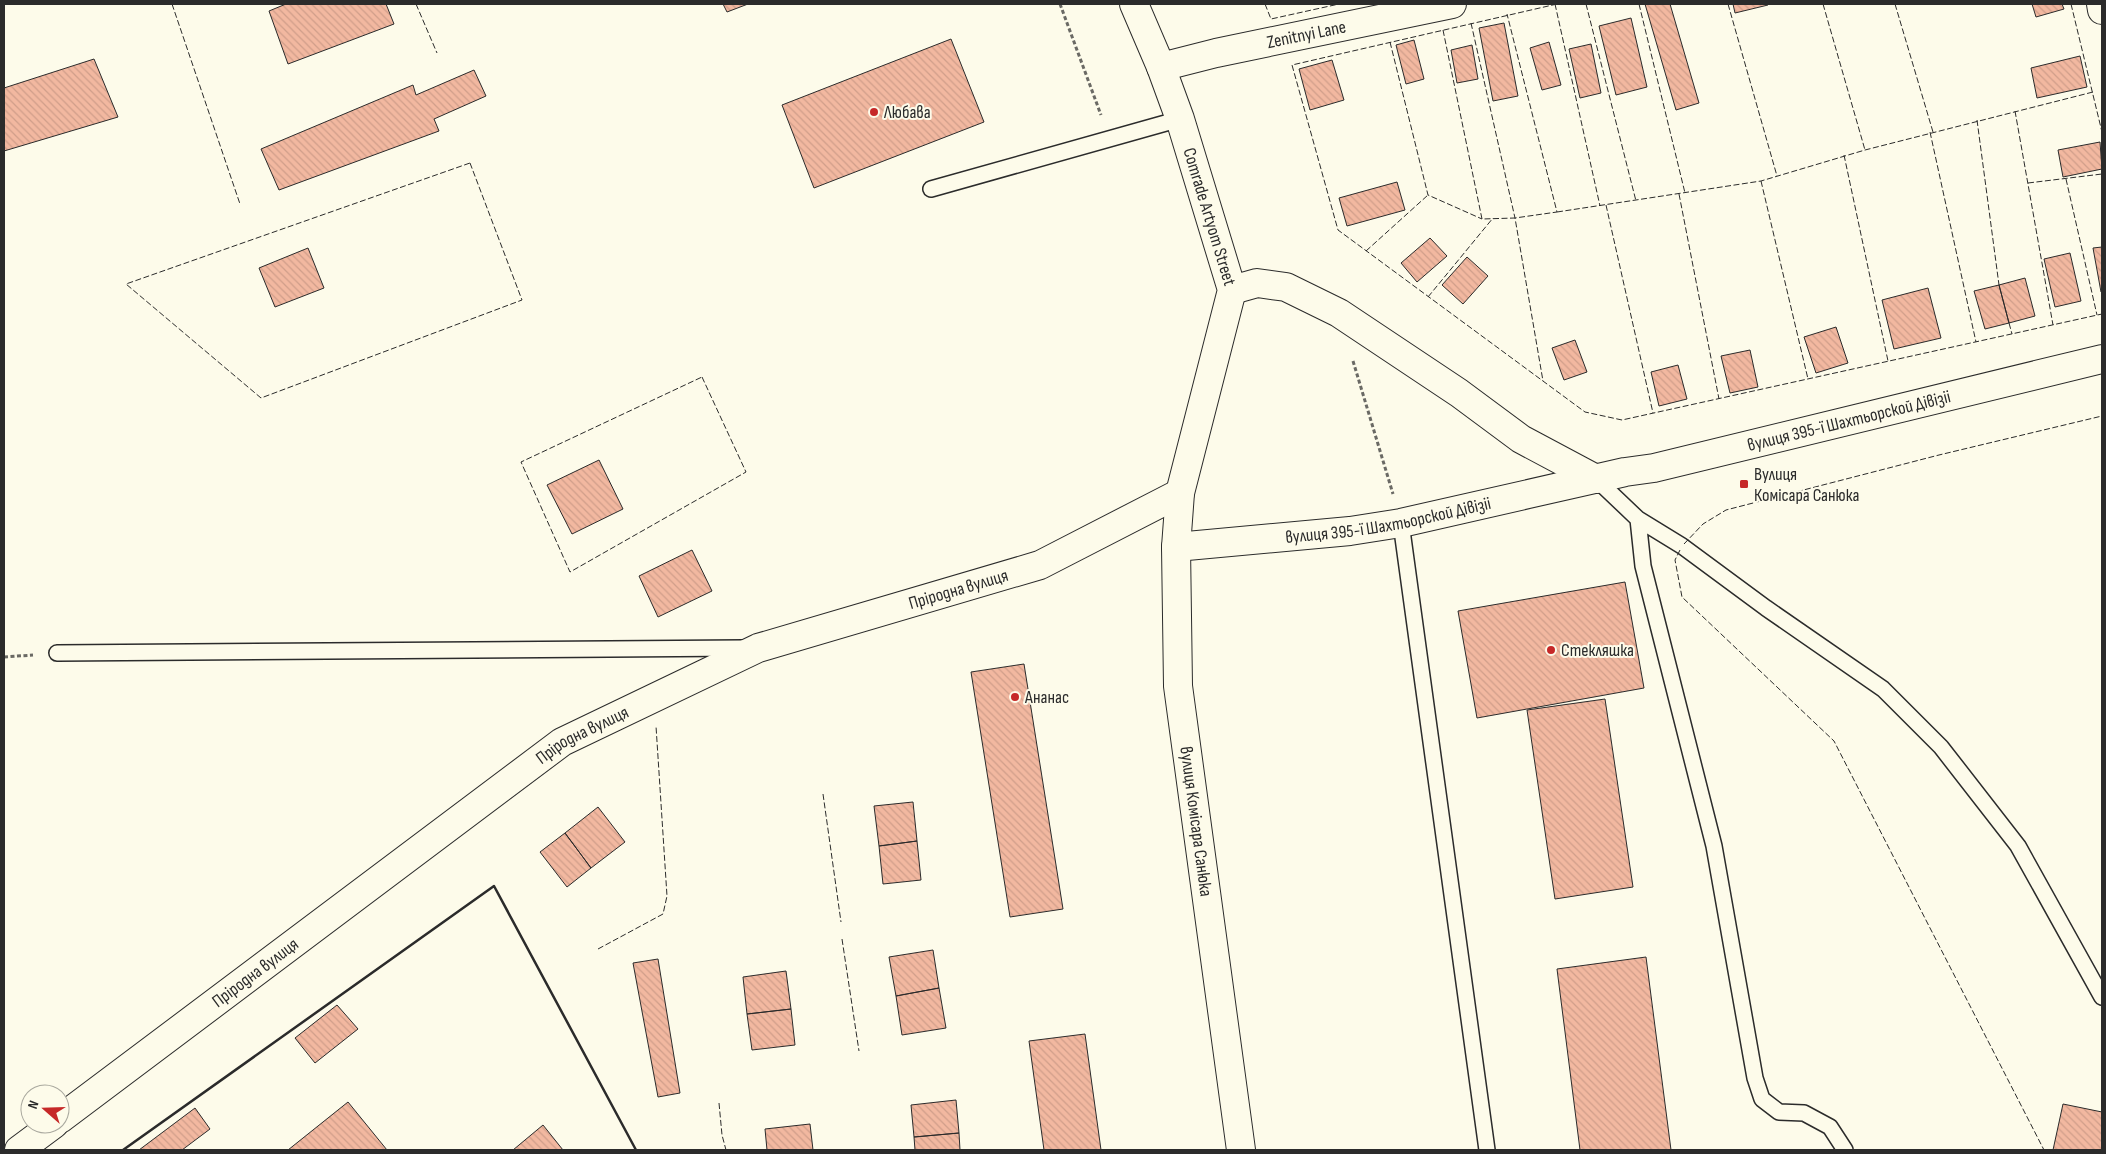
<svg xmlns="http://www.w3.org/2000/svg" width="2106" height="1154" font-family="'Sofia Sans Condensed',sans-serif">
	<defs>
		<pattern id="building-back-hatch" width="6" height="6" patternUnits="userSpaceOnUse" patternTransform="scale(1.25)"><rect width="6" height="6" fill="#f2b8a0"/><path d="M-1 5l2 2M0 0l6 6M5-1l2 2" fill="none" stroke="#d09e8a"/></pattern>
	</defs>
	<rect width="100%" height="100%" fill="#fdfbea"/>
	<path fill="url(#building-back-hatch)" stroke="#2b2b2b" d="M286 4H386L394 24 288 64 269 11Z
		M723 4H748L727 12Z
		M1645 4H1670L1699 103 1676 110Z
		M1733 4H1768V5L1735 13Z
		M2032 4H2062L2064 9 2036 17Z
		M1631 18 1647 87 1616 95 1599 26Z
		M1504 23 1518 96 1493 101 1479 28Z
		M951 39 984 122 814 188 782 105Z
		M1414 40 1424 79 1406 84 1396 45Z
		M1549 42 1561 85 1542 90 1530 48Z
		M1591 44 1601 93 1580 98 1569 49Z
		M1472 45 1478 79 1457 83 1451 50Z
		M2080 56 2087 87 2037 98 2031 68Z
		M94 59 118 117 4 151V88Z
		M1332 60 1344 100 1310 110 1299 69Z
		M474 70 486 96 434 119 439 131 279 190 261 149 413 85 416 95Z
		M2100 142 2102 169 2063 177 2058 150Z
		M1397 182 1405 210 1347 226 1339 198Z
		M1430 238 1447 256 1417 282 1401 263Z
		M2102 247V292H2101L2093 248Z
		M308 248 324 288 275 307 259 268Z
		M2070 253 2081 301 2055 307 2044 259Z
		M1467 257 1488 276 1463 304 1442 285Z
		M2025 278 2035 316 2009 323 1999 285Z
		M1999 285 2009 323 1985 329 1974 291Z
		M1928 288 1941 338 1894 349 1882 300Z
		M1836 327 1848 363 1816 373 1804 337Z
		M1575 340 1587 372 1564 380 1552 348Z
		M1750 350 1758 387 1730 393 1721 356Z
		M1678 365 1687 399 1659 406 1651 372Z
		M599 460 623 509 572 534 547 485Z
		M692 550 712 591 658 617 639 576Z
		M1625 582 1644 688 1477 718 1458 611Z
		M1024 664 1063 909 1010 917 971 672Z
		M1605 699 1633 887 1555 899 1527 710Z
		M913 802 917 841 879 846 874 806Z
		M598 807 625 842 591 868 565 833Z
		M565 833 591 868 567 887 540 852Z
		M917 841 921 880 883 884 879 846Z
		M933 950 939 988 896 996 889 957Z
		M1646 957 1671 1150H1580L1557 969Z
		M658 959 680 1093 658 1097 633 963Z
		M786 971 791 1009 747 1014 743 977Z
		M939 988 946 1028 902 1035 896 996Z
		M337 1005 358 1029 315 1063 295 1038Z
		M791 1009 795 1045 752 1050 747 1014Z
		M1085 1034 1101 1150H1044L1029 1041Z
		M956 1100 959 1133 914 1137 911 1105Z
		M348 1102 387 1150H288Z
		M2063 1104 2102 1112V1150H2053Z
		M195 1108 210 1129 182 1150H139Z
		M810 1124 813 1150H767L765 1129Z
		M543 1125 563 1150H513Z
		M959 1133 960 1150H915L914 1137Z"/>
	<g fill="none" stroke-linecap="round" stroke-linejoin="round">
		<defs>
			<path id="lane" d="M931 189 1180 119
				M1596 479 1638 519 1682 546 1766 608 1883 689 1941 747 2018 846 2102 997
				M1638 519 1643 566 1714 846 1755 1078 1762 1099 1779 1112 1804 1113 1830 1127 1845 1150
				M1401 523 1487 1150
				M57 653 744 648"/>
			<g id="street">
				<path d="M2101 4 2102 10"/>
				<path id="s1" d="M1161 67 1216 53 1452 4"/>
				<path id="s2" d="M60 1119 562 742 758 648 1040 565 1180 493"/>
				<path d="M19 1150 54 1124"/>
			</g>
			<g id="secondary">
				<path d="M1232 290 1257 283 1286 287 1339 313 1459 393 1521 439 1596 479"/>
				<path id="s3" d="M1176 547 1350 531 1401 523 1625 472 1654 468 2102 359"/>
			</g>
			<g id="primary">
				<path id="s4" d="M1134 4 1161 67 1180 119 1232 290 1180 493 1176 547 1178 686 1241 1150"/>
			</g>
		</defs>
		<use href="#lane" stroke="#2b2b2b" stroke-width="18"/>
		<use href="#street" stroke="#2b2b2b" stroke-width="30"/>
		<use href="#secondary" stroke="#2b2b2b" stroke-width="30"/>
		<use href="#primary" stroke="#2b2b2b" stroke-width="30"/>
		<path stroke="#6a6964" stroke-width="3" stroke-dasharray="4 2.5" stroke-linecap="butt" d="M1060 4 1101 115
			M1353 361 1393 494
			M4 657 33 655"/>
		<use href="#lane" stroke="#fdfbea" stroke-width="15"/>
		<use href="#street" stroke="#fdfbea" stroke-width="28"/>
		<use href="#secondary" stroke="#fdfbea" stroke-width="28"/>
		<use href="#primary" stroke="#fdfbea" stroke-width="28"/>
		<path stroke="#2b2b2b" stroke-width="1" stroke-dasharray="6 2.5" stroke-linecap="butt" d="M172 4 240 204
			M416 4 437 53
			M1265 4 1271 19 1339 4
			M1555 4 1600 206
			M1557 4 1292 65 1338 230 1585 412 1622 420 2102 314
			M1586 4 1636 201
			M1639 4 1685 193
			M1728 4 1777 176
			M1823 4 1865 150
			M1895 4 1933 132
			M2071 4 2102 132
			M1471 23 1515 218 1557 212 1507 14
			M1443 30 1482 219 1515 218 1543 381
			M1390 42 1428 195 1482 219
			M2015 111 2053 325
			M1977 120 1999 285
			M1930 132 1976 342
			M1844 155 1888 361
			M470 163 522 300 261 398 126 284Z
			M2066 179 2097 315
			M1761 181 1808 379
			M2028 183 2102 174
			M1679 194 1719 399
			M1606 205 1653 413
			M1557 212 1761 181 1865 150 2093 92
			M1366 251 1428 195
			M1428 297 1493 218
			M2009 323 2012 334
			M702 377 746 472 570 572 521 462Z
			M1684 544 1703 524 1726 510 1939 455 2102 416
			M1680 550 1675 560 1682 597 1834 741 2044 1150
			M823 794 841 922
			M842 939 859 1051
			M598 949 663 914 667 896 656 726
			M719 1103 722 1135 726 1150"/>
		<path stroke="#2b2b2b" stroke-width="2.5" d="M123 1150 494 886 636 1150"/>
	</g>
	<g fill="#c62828" stroke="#fdfbea" stroke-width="2">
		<circle cx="874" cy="112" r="5"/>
		<rect x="1739" y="479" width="10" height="10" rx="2.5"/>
		<circle cx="1551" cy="650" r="5"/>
		<circle cx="1015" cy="697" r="5"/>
	</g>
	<g text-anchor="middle" stroke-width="4" stroke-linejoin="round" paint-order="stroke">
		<g font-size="18" fill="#2b2b2b" stroke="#fdfbea">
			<text dy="6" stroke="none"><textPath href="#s1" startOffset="149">Zenitnyi Lane</textPath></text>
			<text dy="6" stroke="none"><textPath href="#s4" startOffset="226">Comrade Artyom Street</textPath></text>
			<text dy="6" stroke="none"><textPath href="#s3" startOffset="686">вулиця 395-ї Шахтьорской Дівізіі</textPath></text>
			<text dy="6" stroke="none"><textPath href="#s3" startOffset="214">вулиця 395-ї Шахтьорской Дівізіі</textPath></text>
			<text dy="6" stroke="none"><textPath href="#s2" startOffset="1054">Пріродна вулиця</textPath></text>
			<text dy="6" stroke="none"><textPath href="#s2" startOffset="649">Пріродна вулиця</textPath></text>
			<text dy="6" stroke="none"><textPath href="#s4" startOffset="842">вулиця Комісара Санюка</textPath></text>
			<text dy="6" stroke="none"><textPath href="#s2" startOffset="244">Пріродна вулиця</textPath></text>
		</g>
		<g font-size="18" fill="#2b2b2b" stroke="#fdfbea" text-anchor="start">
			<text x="884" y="118">Любава</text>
			<text x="1754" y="480">Вулиця<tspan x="1754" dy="21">Комісара Санюка</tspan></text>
			<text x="1561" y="656">Стекляшка</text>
			<text x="1025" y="703">Ананас</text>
		</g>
	</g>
	<rect width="2106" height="1154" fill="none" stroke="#2b2b2b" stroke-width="10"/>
	<g transform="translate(45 1109) rotate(290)"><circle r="24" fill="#fdfbea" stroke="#a9a89e"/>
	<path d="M0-4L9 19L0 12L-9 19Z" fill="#c62828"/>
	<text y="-8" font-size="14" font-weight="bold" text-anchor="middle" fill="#2b2b2b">N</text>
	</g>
</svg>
